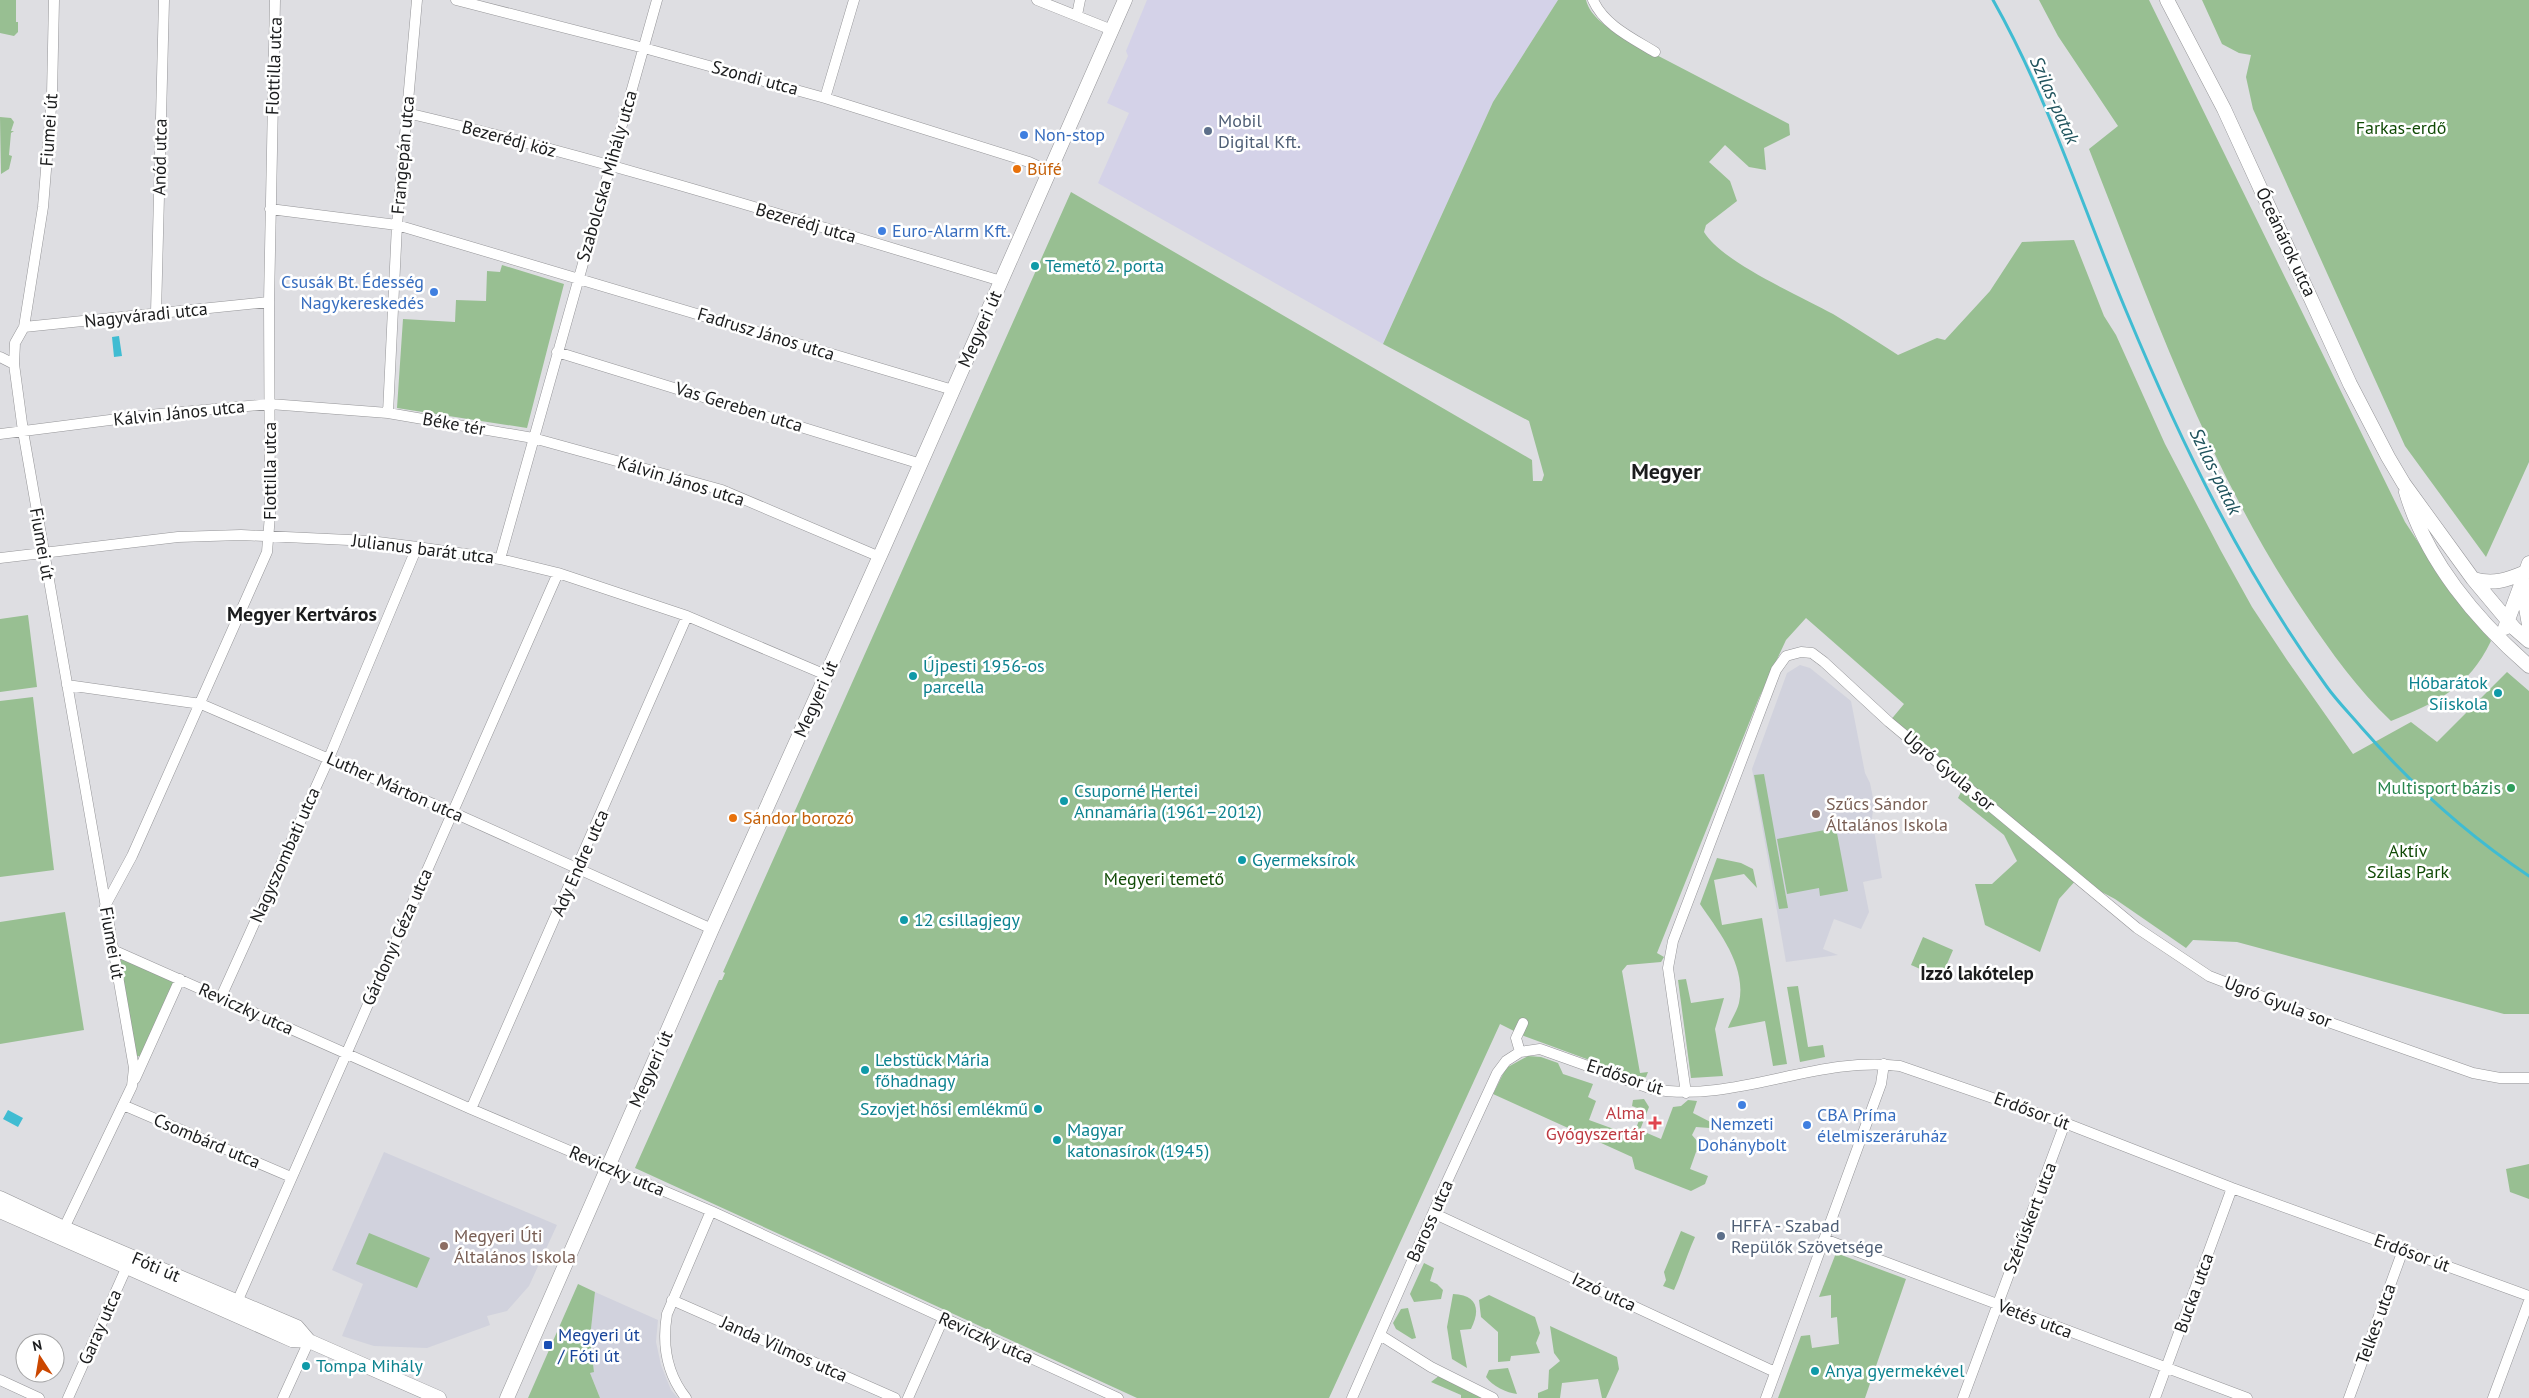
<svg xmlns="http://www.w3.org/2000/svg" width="2529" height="1398" font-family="'PT Sans',sans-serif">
	<rect width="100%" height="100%" fill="#dedee2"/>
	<path fill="#d4d2e8" d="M1147 0H1558L1493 102 1383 344 1098 183 1129 113 1107 103 1128 56 1126 51Z"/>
	<path fill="#d1d2dd" d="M1800 665 1810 668 1851 701 1865 773 1870 783 1874 803 1872 818 1882 878 1863 882 1869 912 1861 929 1834 919 1823 949 1838 955 1786 962 1752 769 1787 673Z
		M384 1152 557 1225 529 1286 507 1311 487 1316 490 1325 427 1348 374 1346 342 1336 363 1284 332 1270Z
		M595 1292 658 1320 656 1342 661 1365 671 1390 678 1398H600L590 1373 594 1371 590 1338Z"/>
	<path fill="#98bf92" d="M0 0H16V22H18V32L14 36 0 33Z
		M1558 0H1586C1590 17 1609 28 1622 37L1789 124 1790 135 1764 148 1766 170 1749 167 1725 145 1709 162 1730 181 1737 201 1706 225 1704 232C1723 263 1799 295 1833 314 1855 327 1876 341 1898 355L1937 338 1945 340 1990 291 2022 242 2074 240 2104 316 2116 335 2165 444 2221 551 2252 607 2287 660 2353 754 2411 722 2437 742 2507 672 2529 691V1014H2504L2237 942 2193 940 2186 948 2115 899 2077 879 2059 899 2040 952 1985 925 1975 884H1992L2017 861 2004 835 1958 798 1965 784 1889 722 1904 704 1806 618 1786 640 1759 698 1657 953 1664 957 1661 962 1627 965 1622 971 1640 1073 1648 1072 1646 1077 1641 1079 1524 1036 1500 1024 1329 1398H1137L635 1168 719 980H722L725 973 723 972 1071 192 1532 460 1533 481H1542L1544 475 1529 421 1383 344 1493 102Z
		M2039 0H2149L2405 522 2437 571 2491 641C2468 688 2438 702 2391 721 2358 690 2331 652 2306 615 2209 472 2152 308 2089 149L2118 126 2058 36Z
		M2202 0H2529V462L2486 557 2405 446 2253 109 2246 77 2251 55 2239 53 2222 44Z
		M0 117 11 118 14 122 11 131H14L11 133 9 155 12 156 9 169 1 174Z
		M502 265 564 284 527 428 397 408 403 319 455 322 456 300 486 301 487 271 500 272Z
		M28 615 37 687 0 692V619Z
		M33 697 54 870 0 877V701Z
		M1764 774 1788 908 1779 909 1754 775Z
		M1836 828 1848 891 1820 896 1819 888 1787 894 1777 839Z
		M1717 858 1741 863 1753 869 1757 888 1744 874 1714 880 1722 925 1762 918 1787 1064 1773 1066 1765 1021 1728 1028C1731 1020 1737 1011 1739 1003 1747 966 1719 932 1700 904Z
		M65 912 84 1030 0 1044V922Z
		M1923 937 1953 950 1941 978 1911 965Z
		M113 950 180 979 146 1055 133 1057Z
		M1686 979 1691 1003 1724 998 1715 1029 1723 1076 1691 1078 1678 980Z
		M1798 986 1808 1047 1823 1045 1825 1057 1800 1062 1787 987Z
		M1528 1056 1541 1057 1558 1063 1563 1074 1593 1084 1588 1097 1596 1101 1589 1120 1633 1136 1643 1110 1632 1106 1633 1100 1644 1099 1649 1107 1640 1130 1661 1139 1673 1107 1681 1106 1688 1100 1697 1101 1693 1113 1724 1129 1696 1127 1692 1135 1703 1148 1696 1152 1690 1169 1708 1176 1705 1184 1691 1191 1635 1169 1632 1157 1493 1094 1506 1068Z
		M2529 1164V1199L2510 1192 2506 1169Z
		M1681 1231 1695 1237C1687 1255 1682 1272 1674 1290L1663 1286 1666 1280 1664 1272Z
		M369 1233 430 1258 417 1288 356 1264Z
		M1836 1253 1906 1279 1865 1398H1778L1801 1336 1810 1335 1812 1348 1839 1344 1837 1317 1831 1318V1295L1819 1297Z
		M1424 1263 1434 1268 1430 1281 1437 1284 1443 1290 1441 1299 1414 1302 1410 1294Z
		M578 1284 595 1292 590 1338 594 1372 590 1373 600 1398H528Z
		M1453 1294C1477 1295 1481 1309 1471 1329L1460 1330 1467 1368 1452 1359 1447 1327Z
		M1489 1295 1535 1317 1540 1333 1536 1343 1540 1353 1511 1356 1510 1361 1498 1362V1332L1481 1317 1479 1300Z
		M1408 1308 1416 1338 1412 1339 1396 1329 1393 1323 1401 1309Z
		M1550 1326 1617 1357 1619 1369 1606 1398H1602L1598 1379 1562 1383 1560 1398H1538V1393L1548 1389 1549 1370 1560 1361 1554 1353Z
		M1508 1368 1517 1394C1507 1393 1492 1386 1486 1377L1489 1370Z
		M1440 1375 1486 1398H1461V1395L1431 1382Z"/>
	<path fill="#40bcd2" d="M119 336 122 356 114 357 112 337Z
		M8 1110 23 1118 18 1127 3 1119Z"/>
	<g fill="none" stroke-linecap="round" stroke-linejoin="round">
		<path stroke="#40bcd2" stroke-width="3" d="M1993 0C2049 99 2083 209 2127 313 2181 443 2244 573 2327 687 2337 701 2350 714 2361 727 2411 784 2466 834 2529 876"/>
		<defs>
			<path id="street" d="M54 0 52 95 43 207 24 327 15 343 14 364 23 431 134 1068 132 1086 64 1228
				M456 0 644 48 825 98 1029 162 1049 171
				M1037 0 1112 30
				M1593 0C1604 25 1632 38 1655 52
				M1077 15 1080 0
				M825 98 854 0
				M407 113C607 160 804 222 1001 281
				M270 209 397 225 953 390
				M156 313 164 0
				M24 327 269 302
				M557 352 921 464
				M0 357 14 364
				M388 413 397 225 417 0
				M0 434 149 415 270 404 388 413 533 438 722 490 880 557
				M0 558 178 537 241 535 370 541 417 547 500 559 558 573 687 616 826 675
				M500 559 657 0
				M67 685 201 704 452 812 712 929
				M105 906 132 856 267 552 270 515 269 302 275 0
				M113 950 471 1109 711 1211 1118 1398
				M221 997 329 758 417 547
				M1520 1052 1516 1038 1523 1023
				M135 1079 180 979
				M1686 1093 1668 968 1673 941 1776 670 1786 656 1801 652 1812 653 1824 662 1889 722 2137 928 2209 976 2317 1018 2473 1073 2500 1078H2529
				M123 1105 291 1177
				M471 1109 687 616
				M1433 1213 1775 1372
				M1824 1239 2247 1398
				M672 1300 895 1398
				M237 1302 558 573
				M1380 1335 1431 1367 1493 1398
				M0 1380 39 1398
				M68 1398 129 1262
				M283 1398 309 1341
				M686 1398C667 1374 662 1344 667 1314L711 1211
				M908 1398 943 1319
				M1352 1398 1444 1188 1497 1073 1506 1061 1520 1052 1540 1049 1652 1089C1735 1104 1817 1055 1900 1066L2065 1123 2232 1188 2529 1296
				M1766 1398 1881 1084 1884 1064
				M1963 1398 2065 1123
				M2155 1398 2232 1188
				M2349 1398 2403 1250
				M2493 1398 2529 1301"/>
			<path id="secondary" d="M2167 0 2224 109 2350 384 2388 457 2404 484 2473 579 2514 628 2529 641
				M2406 492C2426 560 2476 620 2529 666
				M2473 579C2493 585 2507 580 2526 572
				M2525 585V602L2529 625
				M2505 628 2529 563
				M0 1198 64 1228 297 1327 309 1341
				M0 1211 292 1340 309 1341 439 1398
				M507 1398 712 929 883 549 1125 0"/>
		</defs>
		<use href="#street" stroke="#959598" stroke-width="11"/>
		<use href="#secondary" stroke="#959598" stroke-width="15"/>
		<use href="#street" stroke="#fff" stroke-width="10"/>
		<use href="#secondary" stroke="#fff" stroke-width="14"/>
	</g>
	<g fill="#5c6f8a" stroke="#fff" stroke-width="2">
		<circle cx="1208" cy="131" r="5"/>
		<circle cx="1721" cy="1236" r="5"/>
	</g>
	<g fill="#3f7fe0" stroke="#fff" stroke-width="2">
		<circle cx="1024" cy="135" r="5"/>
		<circle cx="882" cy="231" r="5"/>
		<circle cx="434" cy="292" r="5"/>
		<circle cx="1742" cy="1105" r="5"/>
		<circle cx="1807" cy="1125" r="5"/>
	</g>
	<g fill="#e8710a" stroke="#fff" stroke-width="2">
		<circle cx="1017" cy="169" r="5"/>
		<circle cx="733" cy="818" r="5"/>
	</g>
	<g fill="#0f9aa8" stroke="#fff" stroke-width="2">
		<circle cx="1035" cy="266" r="5"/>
		<circle cx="913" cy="676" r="5"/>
		<circle cx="2498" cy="693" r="5"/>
		<circle cx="1064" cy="801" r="5"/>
		<circle cx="1242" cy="860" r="5"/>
		<circle cx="904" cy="920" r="5"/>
		<circle cx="865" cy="1070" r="5"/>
		<circle cx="1038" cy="1109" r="5"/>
		<circle cx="1057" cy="1140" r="5"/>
		<circle cx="306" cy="1366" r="5"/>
		<circle cx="1815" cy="1371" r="5"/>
	</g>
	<circle fill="#2e9e5b" stroke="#fff" stroke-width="2" cx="2511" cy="788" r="5"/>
	<g fill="#8d6e63" stroke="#fff" stroke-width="2">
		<circle cx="1816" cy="814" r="5"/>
		<circle cx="444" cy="1246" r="5"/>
	</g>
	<path fill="#e0444e" stroke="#fff" stroke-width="2" d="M1652.5 1115.5h5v5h5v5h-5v5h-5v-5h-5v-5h5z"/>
	<rect fill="#1a4fb4" stroke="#fff" stroke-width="2" x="543" y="1340" width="10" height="10" rx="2.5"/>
	<g text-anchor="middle" stroke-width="5" stroke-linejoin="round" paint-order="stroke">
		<g font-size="18" fill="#1b1c1d" stroke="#fff">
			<text transform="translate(274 66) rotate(-88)" y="6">Flottilla utca</text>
			<text transform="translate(755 78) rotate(15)" y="6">Szondi utca</text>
			<text transform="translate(49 130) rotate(-86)" y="6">Fiumei út</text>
			<text transform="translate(509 139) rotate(15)" y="6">Bezerédj köz</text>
			<text transform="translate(403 155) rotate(-85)" y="6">Frangepán utca</text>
			<text transform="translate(160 157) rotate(-89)" y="6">Anód utca</text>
			<text transform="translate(607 176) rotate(-74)" y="6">Szabolcska Mihály utca</text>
			<text transform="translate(806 223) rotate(16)" y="6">Bezerédj utca</text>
			<text transform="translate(2286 242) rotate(65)" y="6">Óceánárok utca</text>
			<text transform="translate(146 315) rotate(-6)" y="6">Nagyváradi utca</text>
			<text transform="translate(980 329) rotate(-66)" y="6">Megyeri út</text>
			<text transform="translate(766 334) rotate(17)" y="6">Fadrusz János utca</text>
			<text transform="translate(739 407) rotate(17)" y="6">Vas Gereben utca</text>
			<text transform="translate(179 413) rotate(-6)" y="6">Kálvin János utca</text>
			<text transform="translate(454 424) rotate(10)" y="6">Béke tér</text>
			<text transform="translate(270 471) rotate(-90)" y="6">Flottilla utca</text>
			<text transform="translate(681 481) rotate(17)" y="6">Kálvin János utca</text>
			<text transform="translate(42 544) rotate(80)" y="6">Fiumei út</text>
			<text transform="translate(423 549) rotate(7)" y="6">Julianus barát utca</text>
			<text transform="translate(816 699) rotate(-66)" y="6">Megyeri út</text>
			<text transform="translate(1949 771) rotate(40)" y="6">Ugró Gyula sor</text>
			<text transform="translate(395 787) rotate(24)" y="6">Luther Márton utca</text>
			<text transform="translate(285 855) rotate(-66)" y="6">Nagyszombati utca</text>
			<text transform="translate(580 863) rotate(-66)" y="6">Ady Endre utca</text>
			<text transform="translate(397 937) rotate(-66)" y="6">Gárdonyi Géza utca</text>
			<text transform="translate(112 943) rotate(80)" y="6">Fiumei út</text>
			<text transform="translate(2278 1002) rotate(21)" y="6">Ugró Gyula sor</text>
			<text transform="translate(246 1009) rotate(24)" y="6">Reviczky utca</text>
			<text transform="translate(651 1069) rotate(-66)" y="6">Megyeri út</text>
			<text transform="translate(1625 1077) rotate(18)" y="6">Erdősor út</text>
			<text transform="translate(2032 1111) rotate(20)" y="6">Erdősor út</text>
			<text transform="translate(207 1141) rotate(23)" y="6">Csombárd utca</text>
			<text transform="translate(617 1171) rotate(23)" y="6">Reviczky utca</text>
			<text transform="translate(2030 1218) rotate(-69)" y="6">Szérűskert utca</text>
			<text transform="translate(1430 1221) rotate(-66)" y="6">Baross utca</text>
			<text transform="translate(2412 1253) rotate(20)" y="6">Erdősor út</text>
			<text transform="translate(156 1267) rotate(23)" y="6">Fóti út</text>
			<text transform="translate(1604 1292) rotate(25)" y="6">Izzó utca</text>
			<text transform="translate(2194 1293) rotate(-70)" y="6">Bucka utca</text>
			<text transform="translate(2035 1319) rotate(21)" y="6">Vetés utca</text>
			<text transform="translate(2376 1324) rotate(-70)" y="6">Telkes utca</text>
			<text transform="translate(100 1327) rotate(-66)" y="6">Garay utca</text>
			<text transform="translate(986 1338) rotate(24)" y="6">Reviczky utca</text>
			<text transform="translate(784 1349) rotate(24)" y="6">Janda Vilmos utca</text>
		</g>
		<g font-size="18" fill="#4e5e75" stroke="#fff" text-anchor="start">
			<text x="1218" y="127">Mobil<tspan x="1218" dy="21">Digital Kft.</tspan></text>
			<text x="1731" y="1232">HFFA - Szabad<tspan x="1731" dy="21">Repülők Szövetsége</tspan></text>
		</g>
		<g font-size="18" fill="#114b06" stroke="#fff">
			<text x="2401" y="134">Farkas-erdő</text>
			<text x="2408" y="857">Aktív<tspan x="2408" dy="21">Szilas Park</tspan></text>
			<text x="1164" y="885">Megyeri temető</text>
		</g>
		<g font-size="18" fill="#366cbe" stroke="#fff" text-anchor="start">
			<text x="1034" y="141">Non-stop</text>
			<text x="892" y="237">Euro-Alarm Kft.</text>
			<text x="424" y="288" text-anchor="end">Csusák Bt. Édesség<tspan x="424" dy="21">Nagykereskedés</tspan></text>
			<text x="1817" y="1121">CBA Príma<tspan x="1817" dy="21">élelmiszeráruház</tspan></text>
			<text x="1742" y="1130" text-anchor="middle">Nemzeti<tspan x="1742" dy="21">Dohánybolt</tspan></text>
		</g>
		<g font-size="18" fill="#c56008" stroke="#fff" text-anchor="start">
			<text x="1027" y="175">Büfé</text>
			<text x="743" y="824">Sándor borozó</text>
		</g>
		<g font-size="18" fill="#0d838f" stroke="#fff" text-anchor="start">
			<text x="1045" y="272">Temető 2. porta</text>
			<text x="923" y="672">Újpesti 1956-os<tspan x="923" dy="21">parcella</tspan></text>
			<text x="2488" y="689" text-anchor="end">Hóbarátok<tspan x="2488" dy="21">Síiskola</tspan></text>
			<text x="1074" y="797">Csuporné Hertei<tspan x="1074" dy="21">Annamária (1961–2012)</tspan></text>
			<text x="1252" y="866">Gyermeksírok</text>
			<text x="914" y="926">12 csillagjegy</text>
			<text x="875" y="1066">Lebstück Mária<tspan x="875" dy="21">főhadnagy</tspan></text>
			<text x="1028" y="1115" text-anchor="end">Szovjet hősi emlékmű</text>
			<text x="1067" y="1136">Magyar<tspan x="1067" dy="21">katonasírok (1945)</tspan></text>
			<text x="316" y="1372">Tompa Mihály</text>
			<text x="1825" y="1377">Anya gyermekével</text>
		</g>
		<g font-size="18" fill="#27864d" stroke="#fff" text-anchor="end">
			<text x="2501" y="794">Multisport bázis</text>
		</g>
		<g font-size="18" fill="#785e54" stroke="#fff" text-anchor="start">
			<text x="1826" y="810">Szűcs Sándor<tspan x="1826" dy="21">Általános Iskola</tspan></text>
			<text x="454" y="1242">Megyeri Úti<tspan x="454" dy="21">Általános Iskola</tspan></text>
		</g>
		<g font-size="18" fill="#be3a42" stroke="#fff" text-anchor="end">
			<text x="1645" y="1119">Alma<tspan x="1645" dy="21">Gyógyszertár</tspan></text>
		</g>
		<g font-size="18" fill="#164399" stroke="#fff" text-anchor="start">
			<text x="558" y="1341">Megyeri út<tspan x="558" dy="21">/ Fóti út</tspan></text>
		</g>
		<g font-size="19" font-style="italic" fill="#20535d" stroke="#fff">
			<text transform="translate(2055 100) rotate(66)" y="7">Szilas-patak</text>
			<text transform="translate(2216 471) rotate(64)" y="7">Szilas-patak</text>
		</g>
		<g font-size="19" font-weight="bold" fill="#1b1c1d" stroke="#fff">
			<text x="1977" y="980">Izzó lakótelep</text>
		</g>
		<g font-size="20" font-weight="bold" fill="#1b1c1d" stroke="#fff">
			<text x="302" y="621">Megyer Kertváros</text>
		</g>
		<g font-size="22" font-weight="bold" fill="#1b1c1d" stroke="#fff">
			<text x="1666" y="479">Megyer</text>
		</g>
	</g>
	<g transform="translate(40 1358) rotate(348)"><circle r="24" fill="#ffffff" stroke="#a4a4a5"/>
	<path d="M0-4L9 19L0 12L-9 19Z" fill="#cb4700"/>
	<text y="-8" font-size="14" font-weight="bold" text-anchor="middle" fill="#1b1c1d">N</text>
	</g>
</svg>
